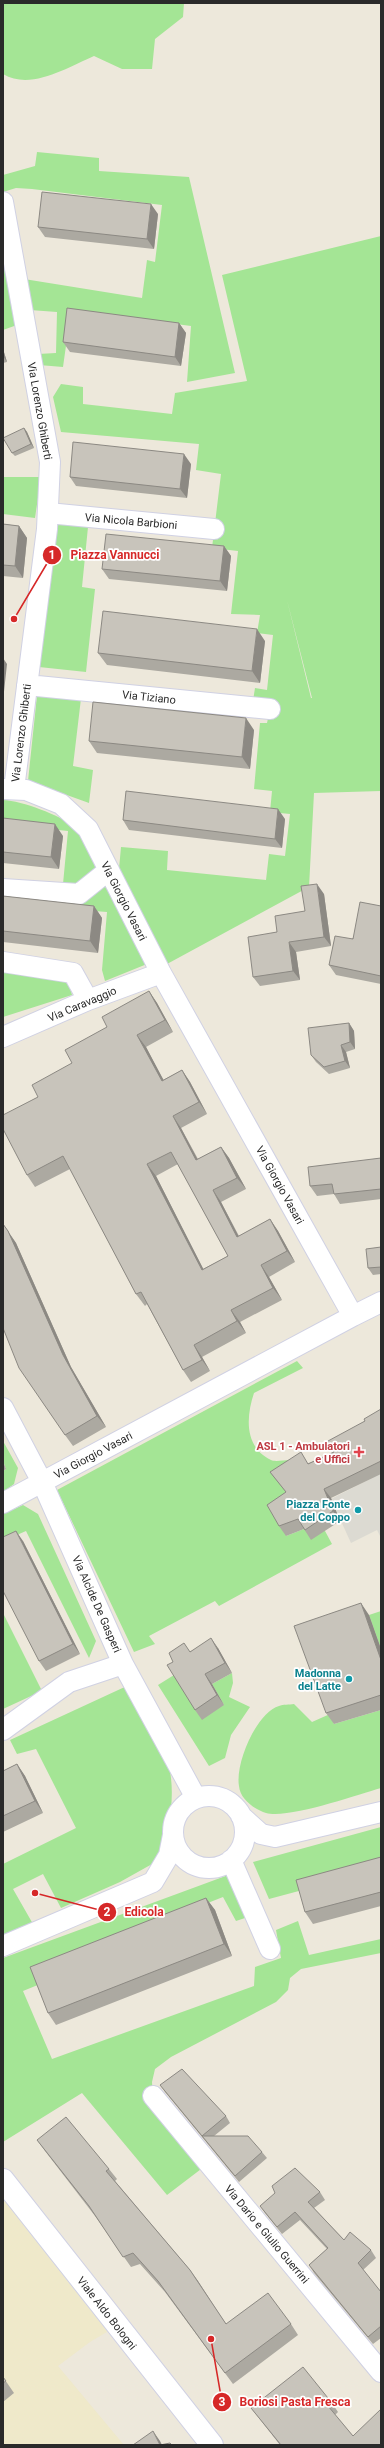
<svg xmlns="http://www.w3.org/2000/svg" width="384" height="2448" font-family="Roboto,sans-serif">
	<rect width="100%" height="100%" fill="#ede8db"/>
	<path fill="#efe9ca" d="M3 2180 117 2326 90 2342 58 2366 124 2445H3Z"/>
	<path fill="#a4e595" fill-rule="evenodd" d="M3 3H184L183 17 155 39 152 69H122L94 56C68 67 31 91 3 74Z
		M37 152 99 158V171L189 177 235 373 187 382 191 326 71 310 63 367 39 365 38 354 56 353 57 312 30 310 24 279 142 298 147 260 155 262 162 205 32 189 16 188 3 192V175L35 166Z
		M381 236V791L314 793 309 887 167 964 119 869 121 847 168 851 167 870 266 880 269 854 285 856 290 814 270 812 272 791 254 789 260 723H267L270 709 252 707 255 688 267 690 273 635 257 633 260 615 231 614 238 551 212 548 221 474 196 470 199 444 61 432 53 397 61 384 83 387V404L172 414 175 393 247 381 222 275ZM287 600 312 698H311Z
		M8 268 17 325 3 330V270Z
		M3 477H41L35 518 3 514Z
		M59 514 89 517 82 587 95 589 86 672 39 667Z
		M38 686 82 690 73 766 93 770 89 803 28 781Z
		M3 800C23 801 59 815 75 827 84 834 94 860 96 871L78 886 63 884 68 831 3 824Z
		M105 883 147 964 105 981 102 970 107 912 81 910 82 901Z
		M3 972 67 978 72 995 3 1017Z
		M297 1361 303 1368 254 1393C246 1417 244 1447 271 1460 275 1462 284 1460 289 1460L295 1484 286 1536 304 1529 325 1531 332 1544 219 1606 215 1601 149 1636 155 1644 134 1652 57 1490Z
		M3 1441 18 1468 14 1484 3 1492V1471L6 1469 3 1461Z
		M23 1505 38 1514 96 1641 89 1658 26 1531 3 1541V1514Z
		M381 1611V1649L369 1615Z
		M3 1613 42 1691 3 1709Z
		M232 1673 233 1683 229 1697 250 1707 231 1735 225 1758 209 1766 158 1685 174 1675 224 1705 212 1684Z
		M129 1685C141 1708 155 1730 165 1753 178 1786 170 1827 161 1859L120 1882 61 1908 43 1874 13 1889 33 1924 3 1935V1864L76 1828 36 1749 17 1754 10 1740Z
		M294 1704 312 1722 330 1714 334 1724 381 1710V1788C356 1795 289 1819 266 1813 254 1809 240 1799 239 1786 235 1764 256 1713 279 1706 283 1704 289 1705 294 1704Z
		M381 1827V1869L269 1899 253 1862Z
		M231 1874 248 1917 236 1921 223 1897 50 1965 55 1978 23 1991 52 2059 254 1986 255 1967 281 1958 276 1930 298 1921 309 1955 381 1939V1953L301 1969 290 1978 288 1990 276 2002 171 2057 155 2069 152 2082 153 2096 209 2163 167 2195 82 2093 3 2142V1958Z"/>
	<path fill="#dcdad2" d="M381 1456V1538L377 1530 351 1543 331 1499 370 1479Z"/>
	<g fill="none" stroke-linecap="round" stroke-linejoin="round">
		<defs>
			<path id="street" d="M3 202 50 462 47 529 14 789
				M48 513 214 529
				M27 685 270 709
				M3 789 26 790 61 804 88 829 161 973 353 1316 3 1503
				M3 889 79 894 109 870
				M3 962 73 973 88 1000
				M3 1037 88 1000 161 973
				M353 1316 381 1302
				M3 1408 42 1482 123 1664 196 1798
				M3 1730 69 1682 123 1664
				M173 1832a36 36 0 1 1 72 0a36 36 0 1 1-72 0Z
				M241 1816 261 1834 275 1837 381 1812
				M231 1860 270 1949
				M3 1946 153 1882 169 1855 173 1835
				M153 2096 381 2372"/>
			<path id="secondary" d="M3 2180 212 2445"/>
		</defs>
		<use href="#street" stroke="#d0d1e3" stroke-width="22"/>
		<use href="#secondary" stroke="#d0d1e3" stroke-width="24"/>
		<use href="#street" stroke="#fff" stroke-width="20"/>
		<use href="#secondary" stroke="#fff" stroke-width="22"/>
	</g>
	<path fill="#aca9a1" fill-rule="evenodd" d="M158 214 154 249 45 237 38 227Z
		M179 323 186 333 181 366 70 352 63 342Z
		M3 349 7 362 3 363Z
		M24 428 27 432 34 448 15 456 12 453Z
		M191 464 187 498 76 486 70 477Z
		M3 524 19 526 27 538 23 578 3 576Z
		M224 546 231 556 227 591 109 579 102 569Z
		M265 641 260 683 107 665 98 653Z
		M254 730 250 769 97 753 89 741Z
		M3 818 63 836 59 869 3 863Z
		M285 819 282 848 129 830 123 820Z
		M324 894 331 946 296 952 300 980 260 986 253 977 277 932 305 911Z
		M3 896 94 906 102 918 98 953 3 942Z
		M381 906V984L336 975 329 965Z
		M149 991 157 1003 173 1032 146 1047 163 1080 182 1070 190 1082 207 1114 181 1128 198 1159 221 1147 229 1158 246 1189 221 1202 239 1236 270 1219 278 1231 295 1262 269 1277 282 1300 240 1322 246 1333 202 1357 210 1371 191 1382 183 1370 147 1304 145 1306 136 1294 70 1169 35 1187 27 1175 38 1097 72 1063ZM178 1164 228 1256 203 1269 156 1176Z
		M349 1023 354 1031 355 1049 346 1052 350 1068 329 1074 316 1062 311 1055Z
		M381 1158V1199L340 1204 334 1194 317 1196 310 1186Z
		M3 1224 16 1243 71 1367 106 1427 73 1446 65 1435Z
		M381 1247V1274L373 1275 368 1268Z
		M381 1409V1474L331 1498 340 1521 311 1540 304 1529 286 1536 279 1526 286 1492 270 1472 309 1463 334 1452 365 1421Z
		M3 1461 6 1469 3 1471Z
		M23 1541 80 1654 46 1671 39 1661Z
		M369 1615 381 1649V1710L334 1724 326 1713Z
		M218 1648 232 1673 212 1684 224 1705 202 1720 195 1710 173 1662 190 1651Z
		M17 1764 25 1776 43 1813 3 1832V1771Z
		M381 1857V1906L313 1924 305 1912Z
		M206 1898 215 1910 232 1956 56 2025 48 2013Z
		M160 2085 226 2116 230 2123 214 2136 262 2152 267 2158 239 2182 165 2092Z
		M37 2140 109 2169 117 2179 115 2181 190 2270 226 2324H291L298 2335 233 2384 165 2292 140 2264 131 2267 95 2216 45 2151Z
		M320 2192 325 2200 314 2208 344 2240 371 2250 376 2258 363 2270 381 2292V2338L373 2344 314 2273 309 2265 327 2249 300 2220 282 2234 265 2213 260 2206Z
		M3 2377 14 2393 3 2402Z
		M332 2403 338 2412 335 2415 353 2436 381 2445H280L251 2408Z"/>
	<path fill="#8c8983" d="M151 204 158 214 154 249 147 239Z
		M179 323 186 333 181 366 175 357Z
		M3 349 7 362 3 356Z
		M24 428 27 432 34 448 31 444Z
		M184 454 191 464 187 498 180 489Z
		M19 526 27 538 23 578 15 566Z
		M224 546 231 556 227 591 220 581Z
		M257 629 265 641 260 683 252 671Z
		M3 658 7 664 3 701Z
		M246 718 254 730 250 769 242 757Z
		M278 809 285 819 282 848 275 839Z
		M55 824 63 836 59 869 51 857Z
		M317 884 324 894 331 946 324 937Z
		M94 906 102 918 98 953 90 941Z
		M289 942 296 952 300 980 293 971Z
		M149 991 157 1003 173 1032 165 1020Z
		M349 1023 354 1031 355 1049 350 1042Z
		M137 1035 146 1047 170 1092 162 1081Z
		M341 1045 346 1052 350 1068 345 1061Z
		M182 1070 190 1082 207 1114 199 1102Z
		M173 1116 181 1128 204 1172 196 1160Z
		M221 1147 229 1158 246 1189 237 1178Z
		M147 1164 156 1176 210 1282 202 1270Z
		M213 1190 221 1202 245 1249 237 1237Z
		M270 1219 278 1231 295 1262 287 1251Z
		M3 1224 16 1243 71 1367 106 1427 97 1416 63 1355Z
		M261 1265 269 1277 282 1300 273 1288Z
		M231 1310 240 1322 246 1333 237 1321Z
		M194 1345 202 1357 210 1371 202 1360Z
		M324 1489 331 1498 340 1521 333 1511Z
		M16 1531 23 1541 80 1654 73 1644Z
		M361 1603 369 1615 381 1649V1660Z
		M211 1638 218 1648 232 1673 225 1663Z
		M205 1674 212 1684 224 1705 217 1695Z
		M17 1764 25 1776 43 1813 35 1801Z
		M206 1898 215 1910 232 1956 224 1944Z
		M190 2270 198 2281 233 2335 226 2324Z
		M153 2431 160 2441 162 2445H160Z"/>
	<path fill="#c8c4bb" stroke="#8c8983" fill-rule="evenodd" d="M42 192 151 204 147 239 38 227Z
		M67 308 179 323 175 357 63 342Z
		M24 428 31 444 12 453 3 438Z
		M73 442 184 454 180 489 70 477Z
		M3 524 19 526 15 566 3 565Z
		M106 534 224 546 220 581 102 569Z
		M103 611 257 629 252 671 98 653Z
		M93 702 246 718 242 757 89 741Z
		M126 791 278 809 275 839 123 820Z
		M3 818 55 824 51 857 3 852Z
		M317 884 324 937 289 942 293 971 253 977 248 937 277 932 275 916 305 911 301 886Z
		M3 896 94 906 90 941 3 931Z
		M360 902 381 906V976L329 965 335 936 353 939Z
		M149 991 165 1020 137 1035 162 1081 182 1070 199 1102 173 1116 196 1160 221 1147 237 1178 213 1190 237 1237 270 1219 287 1251 261 1265 273 1288 231 1310 237 1321 194 1345 202 1360 183 1370 141 1292 136 1294 63 1156 27 1175 3 1129V1115L38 1097 32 1085 72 1063 65 1050 107 1027 102 1017ZM171 1152 228 1256 202 1270 147 1164Z
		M349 1023 350 1042 341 1045 345 1061 324 1067 311 1055 308 1028Z
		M381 1158V1189L334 1194 332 1184 310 1186 308 1167Z
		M3 1224 8 1231 63 1355 97 1416 65 1435 19 1368 3 1328Z
		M381 1247V1267L368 1268 366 1249Z
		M381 1409V1461L324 1489 333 1511 305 1530 298 1519 279 1526 267 1505 286 1492 270 1472 301 1452 308 1464 334 1452 328 1441 365 1421 364 1419Z
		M16 1531 73 1644 39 1661 3 1591V1537Z
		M361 1603 381 1660V1695L326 1713 294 1626Z
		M211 1638 225 1663 205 1674 217 1695 195 1710 167 1665 173 1662 169 1653 184 1643 190 1652Z
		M17 1764 35 1801 3 1816V1771Z
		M381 1857V1892L305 1912 296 1880Z
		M206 1898 224 1944 48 2013 30 1967Z
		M182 2069 226 2116 202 2136H248L262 2152 235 2176 160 2085Z
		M66 2117 109 2169 106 2171 190 2270 226 2324 268 2293 291 2324 225 2373 158 2281 133 2253 123 2257 89 2206 37 2140Z
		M295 2168 320 2192 308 2202 344 2240 350 2232 371 2250 358 2263 381 2292V2326L368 2337 309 2265 328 2248 295 2212 277 2227 260 2206 275 2193 272 2186Z
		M303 2367 332 2403 328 2406 353 2436 381 2409V2445H281L251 2408Z
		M3 2377 6 2381 3 2383Z
		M153 2431 160 2445 170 2443 172 2445H133Z"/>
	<path fill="#e0444e" stroke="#fff" stroke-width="1.5" d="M357 1446h4v4h4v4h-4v4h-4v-4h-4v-4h4z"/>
	<g fill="#0f9aa8" stroke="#fff" stroke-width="1.5">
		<circle cx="358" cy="1510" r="4"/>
		<circle cx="349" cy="1679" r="4"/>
	</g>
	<g text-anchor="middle" stroke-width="3.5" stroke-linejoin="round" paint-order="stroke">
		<g font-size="11" fill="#2a2a2a" stroke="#fff">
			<text transform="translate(40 411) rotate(80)" y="4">Via Lorenzo Ghiberti</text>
			<text transform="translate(131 521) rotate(5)" y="4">Via Nicola Barbioni</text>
			<text transform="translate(149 697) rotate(6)" y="4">Via Tiziano</text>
			<text transform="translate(21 733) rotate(-83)" y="4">Via Lorenzo Ghiberti</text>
			<text transform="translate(124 901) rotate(63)" y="4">Via Giorgio Vasari</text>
			<text transform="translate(82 1004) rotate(-23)" y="4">Via Caravaggio</text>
			<text transform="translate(280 1185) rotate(61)" y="4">Via Giorgio Vasari</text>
			<text transform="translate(93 1455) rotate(-28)" y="4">Via Giorgio Vasari</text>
			<text transform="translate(97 1604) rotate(66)" y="4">Via Alcide De Gasperi</text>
			<text transform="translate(267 2234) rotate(50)" y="4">Via Dario e Giulio Guerrini</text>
			<text transform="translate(107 2313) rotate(52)" y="4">Viale Aldo Bologni</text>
		</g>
		<g font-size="11" font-weight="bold" fill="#be3a42" stroke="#fff" text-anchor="end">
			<text x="350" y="1450">ASL 1 - Ambulatori<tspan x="350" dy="13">e Uffici</tspan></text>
		</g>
		<g font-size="11" font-weight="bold" fill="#0d838f" stroke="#fff" text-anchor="end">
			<text x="350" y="1508">Piazza Fonte<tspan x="350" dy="13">del Coppo</tspan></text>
			<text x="341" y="1677">Madonna<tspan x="341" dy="13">del Latte</tspan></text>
		</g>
	</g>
	<path fill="none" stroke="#d62828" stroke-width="1.5" d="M14 619L52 555M35 1893L107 1912M211 2339L222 2402"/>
	<g fill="#d62828" stroke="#fff" stroke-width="1.5">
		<circle cx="14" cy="619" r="4"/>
		<circle cx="35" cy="1893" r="4"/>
		<circle cx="211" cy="2339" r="4"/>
		<circle cx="52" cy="555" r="10"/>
		<circle cx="107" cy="1912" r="10"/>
		<circle cx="222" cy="2402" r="10"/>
	</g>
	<g font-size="12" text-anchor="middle" font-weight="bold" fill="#fff">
		<text x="52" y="559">1</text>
		<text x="107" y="1916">2</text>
		<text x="222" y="2406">3</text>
	</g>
	<g font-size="12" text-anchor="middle" font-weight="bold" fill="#d62828" stroke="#fff" stroke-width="3.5" stroke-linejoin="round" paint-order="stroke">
		<text x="115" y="559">Piazza Vannucci</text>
		<text x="144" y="1916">Edicola</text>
		<text x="295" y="2406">Boriosi Pasta Fresca</text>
	</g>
	<rect width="384" height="2448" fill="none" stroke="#2a2a2a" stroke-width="8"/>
</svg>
